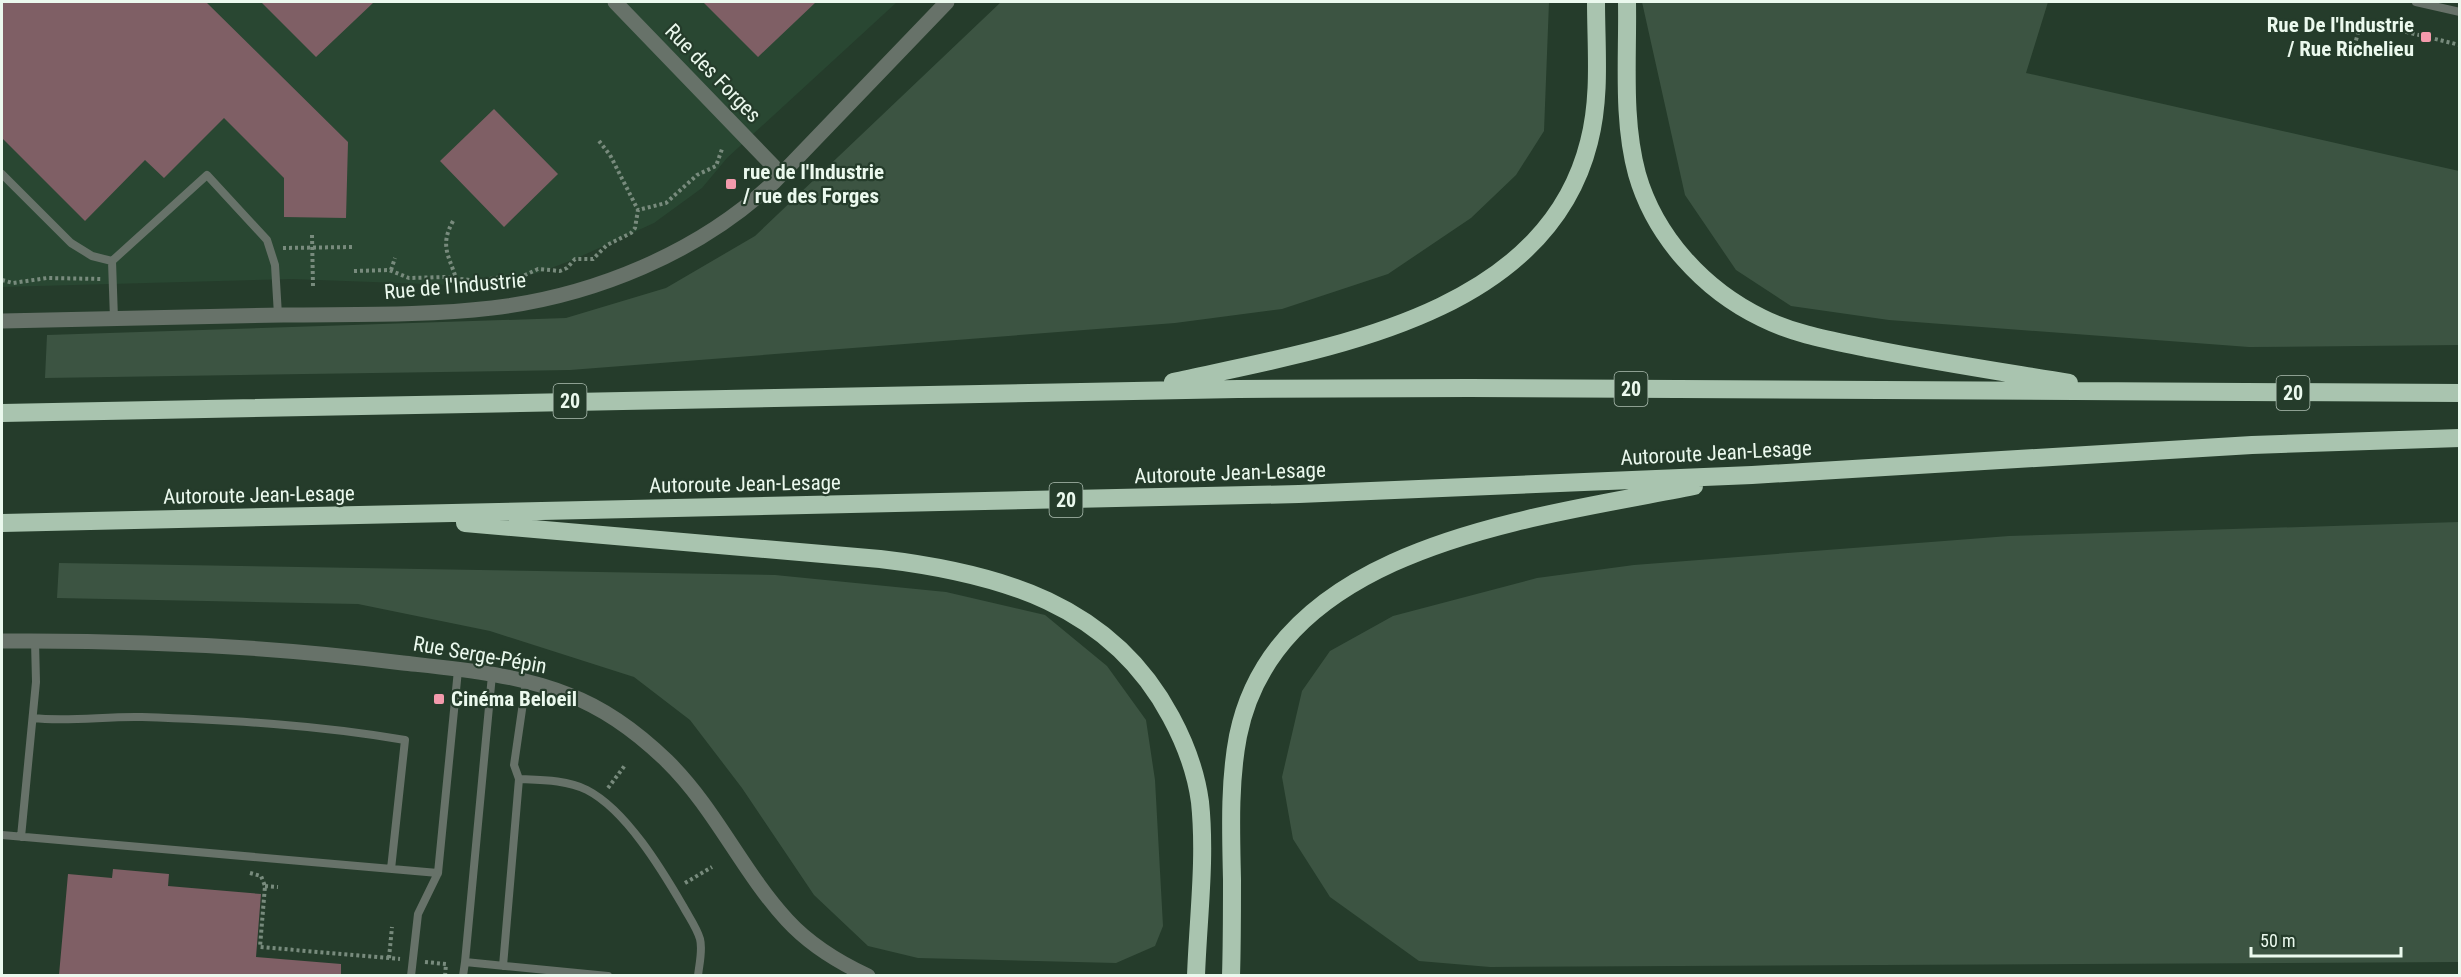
<svg xmlns="http://www.w3.org/2000/svg" width="2461" height="977" font-family="'Roboto Condensed',sans-serif">
	<rect width="100%" height="100%" fill="#253c2b"/>
	<path fill="#294732" d="M2 2H897L727 158 702 188 654 223 575 259 538 273 452 285 292 279 2 287Z"/>
	<path fill="#3c5442" d="M1001 2H1549L1544 131 1516 175 1471 218 1388 274 1282 309 1175 323 570 370 45 378 47 335 566 318 666 288 755 236Z
		M1642 2H2048L2026 73 2459 171V345L2249 347 1889 320 1791 306 1736 270 1685 195Z
		M2459 522V962L1490 967 1419 961 1330 897 1293 839 1282 777 1302 691 1330 651 1393 616 1537 578 1634 565 2009 536Z
		M59 563 775 575 946 592 1045 615 1107 666 1146 720 1155 780 1163 926 1155 946 1116 963 918 958 868 946 814 895 742 788 690 720 634 677 490 631 358 604 57 598Z"/>
	<path fill="#7f5f65" d="M2 2H206L348 142 346 218 284 217V178L224 118 164 178 145 160 85 221 2 138Z
		M261 2H374L316 57Z
		M703 2H816L758 57Z
		M494 109 558 174 504 227 440 161Z
		M113 869 169 874 168 886 261 894 256 957 341 964V975H59L68 874 112 878Z"/>
	<g fill="none" stroke-linecap="round" stroke-linejoin="round">
		<path stroke="#788b7d" stroke-width="4" stroke-dasharray="3 3" stroke-linecap="butt" d="M2353 52 2361 21 2460 45
			M599 141 610 155 638 210
			M453 221C440 245 448 254 456 278
			M312 235 313 286
			M283 248 354 247
			M391 270 395 258
			M354 271 389 270 409 278 444 277 479 281 502 277 514 280 538 269 560 271 567 268 575 259H593L607 245 631 233 635 228 638 210 666 203 697 175 716 166 722 149
			M2 280 13 283 47 278 101 279
			M608 788 626 764
			M250 873 261 876 265 886 260 947 400 959
			M685 883 712 867
			M265 886 278 887
			M389 958 392 927
			M425 962 446 964 445 976"/>
		<path stroke="#677269" stroke-width="8" d="M2416 2 2460 12
			M2 174 71 243 92 256 112 261
			M114 319 112 261 207 175 267 240 275 265 278 315
			M492 675 465 962 608 976
			M33 718C68 722 106 716 142 717 230 720 318 725 405 740L391 869
			M519 779C542 780 567 780 587 790 626 810 662 870 683 906 689 917 697 928 700 939 703 950 699 965 698 976
			M2 835 438 873 458 670
			M21 837 36 682 35 641
			M503 966 519 779 514 765 526 682
			M411 976 418 914 438 873
			M463 976 465 962"/>
		<path stroke="#677269" stroke-width="15" d="M615 2 781 174"/>
		<path stroke="#677269" stroke-width="15" d="M2 321C95 319 189 317 283 315 353 314 423 316 492 308 593 296 699 253 774 182L947 2
			M2 641C136 640 270 646 403 663 458 669 517 674 569 695 606 709 638 733 667 761 715 808 742 871 787 920 809 944 838 962 868 976"/>
		<path stroke="#a9c4af" stroke-width="18" d="M1627 2C1628 58 1622 119 1637 174 1655 237 1704 290 1762 318 1796 335 1835 341 1872 349 1937 362 2003 372 2069 383
			M1173 382C1322 349 1545 318 1589 142 1601 96 1596 48 1596 2
			M2 413 1238 389 1469 388 2460 393
			M2 523 1299 494 1752 475 2252 445 2460 438
			M465 523 880 559C999 573 1111 604 1171 717 1185 743 1196 772 1200 802 1206 859 1198 919 1196 976
			M1231 976C1232 944 1232 912 1232 880 1231 832 1229 783 1238 736 1277 543 1537 518 1694 486"/>
	</g>
	<g fill="#f39aac" stroke="#253c2b" stroke-width="2">
		<rect x="2420" y="31" width="12" height="12" rx="3"/>
		<rect x="725" y="178" width="12" height="12" rx="3"/>
		<rect x="433" y="693" width="12" height="12" rx="3"/>
	</g>
	<g text-anchor="middle" stroke-width="4.5" stroke-linejoin="round" paint-order="stroke">
		<g fill="#253c2b" stroke="#b0c0b4" stroke-width="1.5">
			<rect x="1614.5" y="372" width="33" height="34" rx="4.5"/>
			<rect x="2276.5" y="376" width="33" height="34" rx="4.5"/>
			<rect x="553.5" y="384" width="33" height="34" rx="4.5"/>
			<rect x="1049.5" y="483" width="33" height="34" rx="4.5"/>
		</g>
		<g font-size="20" font-weight="bold" fill="#ebf9ee">
			<text x="1631" y="396">20</text>
			<text x="2293" y="400">20</text>
			<text x="570" y="408">20</text>
			<text x="1066" y="507">20</text>
		</g>
		<g font-size="21" font-weight="bold" fill="#ebf9ee" stroke="#253c2b" text-anchor="start">
			<text x="2414" y="32" text-anchor="end">Rue De l'Industrie<tspan x="2414" dy="24">/ Rue Richelieu</tspan></text>
			<text x="743" y="179">rue de l'Industrie<tspan x="743" dy="24">/ rue des Forges</tspan></text>
			<text x="451" y="706">Cinéma Beloeil</text>
		</g>
		<g font-size="21" fill="#ebf9ee" stroke="#253c2b">
			<text transform="translate(713 73) rotate(46)" y="7">Rue des Forges</text>
			<text transform="translate(455 286) rotate(-5)" y="7">Rue de l'Industrie</text>
			<text transform="translate(1716 453) rotate(-3)" y="7">Autoroute Jean-Lesage</text>
			<text transform="translate(1230 473) rotate(-2)" y="7">Autoroute Jean-Lesage</text>
			<text transform="translate(745 484) rotate(-1)" y="7">Autoroute Jean-Lesage</text>
			<text transform="translate(259 495) rotate(-1)" y="7">Autoroute Jean-Lesage</text>
			<text transform="translate(480 655) rotate(10)" y="7">Rue Serge-Pépin</text>
		</g>
	</g>
	<rect width="2461" height="977" fill="none" stroke="#ebf9ee" stroke-width="6"/>
	<path d="M2251 947v9h150v-9" fill="none" stroke="#ebf9ee" stroke-width="3"/>
	<text x="2260" y="947" font-size="18" fill="#ebf9ee" stroke="#253c2b" stroke-width="4.5" paint-order="stroke">50 m</text>
</svg>
